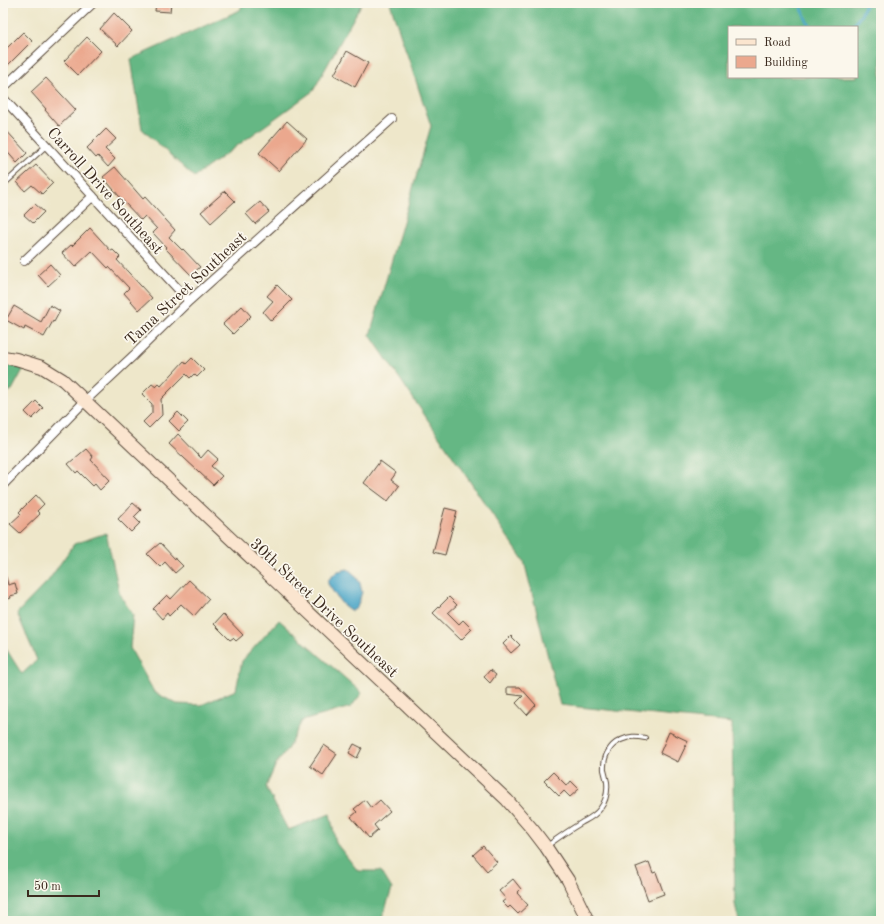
<svg xmlns="http://www.w3.org/2000/svg" width="884" height="924" font-family="'Old Standard TT',serif">
	<rect width="100%" height="100%" fill="#fbf7ec"/>
	<filter id="ink" filterUnits="userSpaceOnUse"><feTurbulence type="fractalNoise" baseFrequency=".025" numOctaves="2"/><feDisplacementMap in="SourceGraphic" scale="8" xChannelSelector="R" yChannelSelector="G"/><feConvolveMatrix kernelMatrix="1 2 1 2 8 2 1 2 1" color-interpolation-filters="sRGB"/></filter>
	<filter id="wash" filterUnits="userSpaceOnUse"><feTurbulence type="fractalNoise" baseFrequency=".012" numOctaves="4" result="noise"/><feDisplacementMap in="SourceGraphic" scale="16" xChannelSelector="R" yChannelSelector="G"/><feGaussianBlur stdDeviation="0.9" result="paint"/><feColorMatrix in="noise" values="0 0 0 0 0 0 0 0 0 0 0 0 0 0 0 0 0 1.4 0 .05"/><feComposite in="paint" operator="in"/></filter>
	<g filter="url(#wash)">
		<rect width="100%" height="100%" fill="#eee7ca"/>
		<path fill="#65b784" stroke="#507051" fill-rule="evenodd" d="M243 3H362L313 91 194 177 142 129 131 59 240 10Z
			M390 3H881V921H739L735 904 732 723 560 705 524 561 370 335 431 126ZM729 27H857V77H729Z
			M3 365 24 368 12 390 3 394Z
			M106 533 120 595 133 615 130 648 154 692 177 704 201 705 236 690 242 661 279 620 362 693 351 707 302 721 288 748 276 764 266 787 288 830 330 814 336 843 358 871H381L392 889 381 921H3V644L22 674 37 660 17 613 48 581 74 544Z"/>
		<path fill="#49a5c7" stroke="#426872" d="M348 569 355 575 360 583 362 592 357 608 352 611C340 605 335 594 328 584V580L338 571Z"/>
		<g fill="none" stroke-linecap="round" stroke-linejoin="round">
			<path stroke="#49a5c7" stroke-width="3" d="M800 3 807 22 812 27
				M852 27 861 15 866 3"/>
		</g>
		<g id="blocks">
			<path fill="#eba88e" d="M156 3H171L170 12 155 11Z
				M114 13 132 31 118 46 100 29Z
				M23 32 32 41 3 70V52Z
				M87 37 101 51 78 75 64 61Z
				M347 51 368 63 355 87 334 75Z
				M46 78 76 110 59 126 45 110 46 109 31 92Z
				M287 121 307 139 279 171 259 153Z
				M3 127 27 153 17 163 3 147Z
				M106 129 116 139 105 149 115 159 108 167 98 156 96 158 87 148Z
				M36 165 53 183 42 194 32 185 25 191 17 182Z
				M115 167 143 199 145 197 175 230 169 237 182 250 183 249 200 267 191 275 165 248 166 247 153 233 157 229 145 216 141 220 124 202 103 177Z
				M225 191 235 201 211 223 201 212Z
				M260 202 269 212 255 224 246 214Z
				M35 204 44 212 33 223 24 215Z
				M90 228 111 251 113 250 120 257 117 260 152 298 139 310 124 293 129 288 109 267 108 268 92 251 75 267 62 253 71 245 72 246Z
				M50 264 60 275 48 286 38 275Z
				M277 285 292 300 271 321 263 312 273 301 267 296Z
				M50 305 60 311 54 322 53 321 44 337 25 327 24 330 6 320 14 306 41 322Z
				M242 306 251 316 233 334 223 324Z
				M192 358 204 370 197 377 194 374 190 378 186 374 161 399 162 415 149 428 143 422 152 413V404L142 394 152 384 156 387 159 384 161 386 184 361 186 364Z
				M36 401 43 408 32 419 25 412Z
				M178 412 188 422 179 431 169 421Z
				M178 434 201 458 208 450 218 459 211 466 222 476 213 485 169 444Z
				M86 449 93 457 91 460 110 480 100 490 95 484 93 486 78 471 76 473 68 464Z
				M380 461 396 473 391 480 399 486 388 501 364 483Z
				M36 495 44 504 37 511 40 514 20 533 10 524 21 514 19 512Z
				M133 503 141 510 134 517 140 523 131 532 118 519Z
				M445 508 457 511 445 555 433 552Z
				M160 543 175 559H176L183 566 175 573 165 562 160 567 147 554Z
				M6 577 8 585 15 583 18 594 10 596 11 598 3 601V578Z
				M189 580 209 599 194 616 181 604 169 616 167 613 162 619 153 609 167 595 171 599Z
				M449 597 457 605 448 613 459 624 463 620 472 629 461 640 433 613Z
				M223 614 243 635 236 641 233 638 230 640 214 624Z
				M511 636 520 645 511 653 503 644Z
				M490 670 496 675 490 683 484 677Z
				M507 687H520L536 705 527 715 516 703 523 696 507 694Z
				M669 732 688 741 678 762 660 753Z
				M354 744 362 748 357 758 349 753Z
				M324 745 337 754 323 775 310 766Z
				M553 772 567 786 571 781 579 789 570 797 564 791 559 796 544 781Z
				M365 800 371 808 380 800 390 811 374 825 378 830 369 838 351 817 357 812 354 809Z
				M483 846 497 862 487 871 473 855Z
				M649 862 653 873 656 872 664 894 648 900 636 867Z
				M513 879 521 889 517 893 528 905 518 914 510 906 508 908 502 902 506 899 499 891Z"/>
		</g>
	</g>
	<g filter="url(#ink)">
		<use href="#blocks" fill-opacity="0" stroke="#564638" stroke-width="1"/>
		<g fill="none" stroke-linecap="round" stroke-linejoin="round">
			<defs>
				<path id="service" d="M3 185 46 146
					M547 846C558 838 569 830 581 823 588 819 595 816 600 809 606 801 608 792 607 782 606 778 605 774 604 770 603 758 609 745 621 740 630 736 635 736 645 738"/>
				<path id="minor" d="M3 88 93 3
					M3 98 189 301
					M24 261 93 196
					M3 485 85 401 134 355 189 301 392 119"/>
				<path id="secondary" d="M3 357 16 359 42 367 63 380 507 800 533 830 546 847 568 880 588 921"/>
			</defs>
			<use href="#service" stroke="#564638" stroke-width="6"/>
			<use href="#minor" stroke="#564638" stroke-width="10"/>
			<use href="#secondary" stroke="#564638" stroke-width="14"/>
			<use href="#service" stroke="#fff" stroke-width="4"/>
			<use href="#minor" stroke="#fff" stroke-width="8"/>
			<use href="#secondary" stroke="#fbe5cf" stroke-width="12"/>
		</g>
	</g>
	<g text-anchor="middle" stroke-width="3.5" stroke-linejoin="round" paint-order="stroke">
		<g font-size="16" fill="#3b2a1e" stroke="#fbf7ec">
			<text transform="translate(106 190) rotate(48)" y="6">Carroll Drive Southeast</text>
			<text transform="translate(185 288) rotate(-43)" y="6">Tama Street Southeast</text>
			<text transform="translate(325 607) rotate(43)" y="6">30th Street Drive Southeast</text>
		</g>
	</g>
	<rect width="884" height="924" fill="none" stroke="#fbf7ec" stroke-width="16"/>
	<rect x="728" y="26" width="130" height="52" fill="#fbf7ec" stroke="#aea59a"/>
	<rect x="736" y="39" width="20" height="6" fill="#fbe5cf" stroke="#aea59a"/>
	<text x="764" y="46" font-size="12" fill="#3b2a1e">Road</text>
	<rect x="736" y="56" width="20" height="12" fill="#eba88e" stroke="#aea59a"/>
	<text x="764" y="66" font-size="12" fill="#3b2a1e">Building</text>
	<path d="M28 890v6h71v-6" fill="none" stroke="#3b2a1e" stroke-width="2"/>
	<text x="34" y="890" font-size="12" fill="#3b2a1e" stroke="#fbf7ec" stroke-width="3" paint-order="stroke">50 m</text>
</svg>
